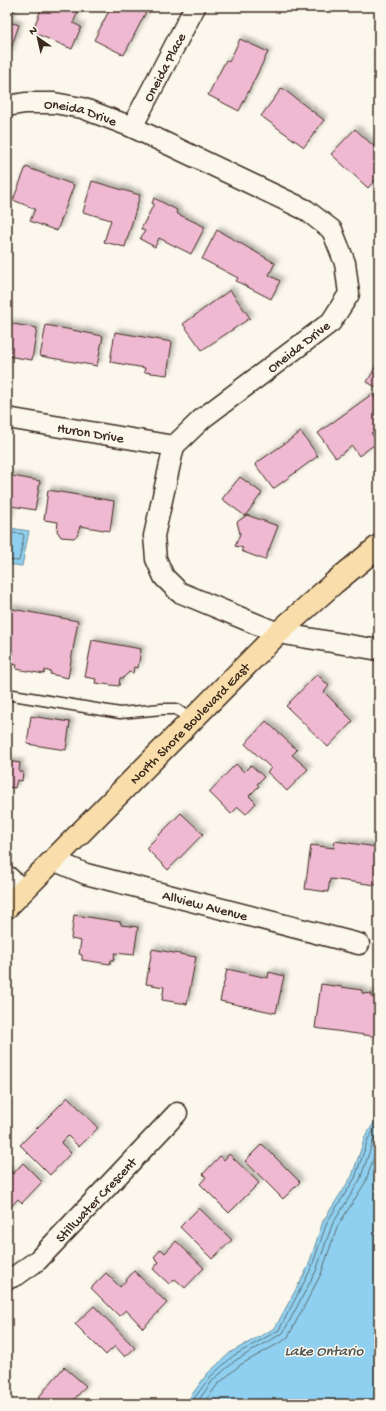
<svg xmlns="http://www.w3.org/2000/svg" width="386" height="1411" font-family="'Gochi Hand',sans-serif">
	<defs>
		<filter id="shadow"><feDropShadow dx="3.5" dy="-3.5" stdDeviation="2" flood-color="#0004"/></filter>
	</defs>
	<rect width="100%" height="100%" fill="#fbf7ec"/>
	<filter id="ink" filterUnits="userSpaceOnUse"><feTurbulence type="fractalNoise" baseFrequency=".025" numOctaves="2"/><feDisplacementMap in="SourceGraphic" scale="8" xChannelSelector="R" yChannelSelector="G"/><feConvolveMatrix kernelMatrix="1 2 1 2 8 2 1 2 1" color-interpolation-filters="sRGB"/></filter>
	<g filter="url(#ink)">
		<path fill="#8fd0f0" stroke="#6d8e9c" d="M10 528 29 531 22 566 7 564V542Z
			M379 1115V1404H185L207 1374 231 1352 275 1328 308 1267 323 1221 352 1176 365 1137Z"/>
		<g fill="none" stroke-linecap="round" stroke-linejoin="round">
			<path stroke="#5d6c72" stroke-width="1" d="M7 536H10L14 533 23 534 24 536 19 561 7 560
				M190 1404 210 1377 233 1356 279 1330 311 1269 327 1222 355 1178 368 1139 379 1122
				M196 1404 213 1380 236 1360 283 1333 316 1271 332 1225 360 1180 373 1141 379 1131
				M203 1404 218 1384 240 1365 283 1341 288 1337 321 1274 337 1227 365 1183 379 1143"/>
		</g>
		<path fill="#f0b9d2" stroke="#3b2a1e" filter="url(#shadow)" d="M7 7H15L9 22 19 25 9 54H7Z
			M42 7H80L73 23 81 27 72 49 32 32Z
			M111 7H141L147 10 124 55 94 40Z
			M240 39 268 52 239 111 208 95 226 60 229 62Z
			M282 88 324 120 304 147 261 116Z
			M355 129 379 151V176L368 188 331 154Z
			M26 167 74 185 57 231 30 221 35 209 13 200Z
			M92 181 140 195 125 247 104 242 111 220 83 212Z
			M154 198 177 210 176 213 205 227 191 254 159 238 155 247 140 239 145 231 141 229 154 204 152 203Z
			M217 230 275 263 269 275 280 281 271 299 236 281 238 278 202 259Z
			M230 290 250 318 202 350 183 324Z
			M7 323 37 328 32 360 7 356Z
			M46 325 103 336 97 366 40 356Z
			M115 332 172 342 167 375 144 372 145 368 110 362Z
			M379 361V389L367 382Z
			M372 394 379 403V427L371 433 378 442 359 456 352 446 336 458 318 433Z
			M301 432 318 456 273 489 255 464Z
			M7 475 40 481 35 510 11 506 9 521H7Z
			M240 477 262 493 245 516 222 499Z
			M48 490 114 501 110 531 80 526 78 534 74 538 61 537 57 531 58 522 44 520Z
			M247 515 278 526 265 560 241 551 243 548 235 546 240 534 237 522Z
			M7 608 78 621 68 678 50 674 51 672 45 670 44 674 16 669 17 665 12 664 11 667H7Z
			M92 640 141 649 138 668 134 667 133 673 129 672 123 678H120L119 686 95 683 96 679 85 677Z
			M317 674 329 686 324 692 353 721 328 747 286 706Z
			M31 716 70 722 66 750 27 744Z
			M266 721 297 750 292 755 308 769 287 791 267 772 271 768 245 744Z
			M7 761 20 763 19 772H23L22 781 17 780 15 788 7 787Z
			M236 764 244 772 251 765 264 777 257 784 259 786 249 796 256 803 246 814 238 807 231 814 209 792Z
			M181 813 203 834 168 870 146 848Z
			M335 841 377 847 376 854 379 855V874H378L376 885 330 879 328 892 305 889 311 845 334 848Z
			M74 915 121 922V925L138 927 134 955 115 953 114 960H111L110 964 82 960V955L79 954 81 941 71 939Z
			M152 949 196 957 187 1004 162 1000 164 987 146 984Z
			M227 969 268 978 269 972 284 976 276 1013 220 1001Z
			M321 984 362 990V993L372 994 371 997 379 999V1037L315 1028Z
			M68 1097 98 1128 79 1147 68 1136 61 1143 71 1153 50 1175 20 1145Z
			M262 1144 300 1182 283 1199 245 1161Z
			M229 1154 259 1183 229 1213 200 1184 206 1177 203 1174 220 1156 224 1160Z
			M23 1163 42 1182 22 1203 18 1199 7 1211V1169L13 1174Z
			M199 1208 232 1240 212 1259 180 1227Z
			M176 1241 204 1268 185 1288 175 1279 169 1284 153 1269 159 1262 154 1257 161 1249 165 1253Z
			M134 1271 167 1303 143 1328 126 1310 119 1316 91 1288 106 1273 120 1287Z
			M94 1306 135 1348 125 1357 115 1346 106 1355 75 1324Z
			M64 1367 86 1386 70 1404H45L38 1398Z"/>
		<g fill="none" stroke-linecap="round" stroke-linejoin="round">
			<defs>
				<path id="lane" d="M7 694 120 713 162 709H176L193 721"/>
				<g id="street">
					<path id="s1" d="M7 106 25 103H54L82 108 132 127 306 210 332 230 345 263 349 294 331 322 203 418 174 446 154 536 156 559 164 577 179 592 278 633 379 650"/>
					<path id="s2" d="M132 127 195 7"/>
					<path id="s3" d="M7 418 174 446"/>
					<path id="s4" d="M53 860 86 874 359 944"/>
					<path d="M7 876 23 890"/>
					<path id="s5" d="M7 1279 17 1275 38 1260 177 1113"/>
				</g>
				<g id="primary">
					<path id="s6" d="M7 907 278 633 334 583 379 546"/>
				</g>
			</defs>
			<use href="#lane" stroke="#3b2a1e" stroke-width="13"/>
			<use href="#street" stroke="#3b2a1e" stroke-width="23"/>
			<use href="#primary" stroke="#3b2a1e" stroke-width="25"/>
			<use href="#lane" stroke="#fbf7ec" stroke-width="10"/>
			<use href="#street" stroke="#fbf7ec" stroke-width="20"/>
			<use href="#primary" stroke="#f9deab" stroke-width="22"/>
		</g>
	</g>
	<g text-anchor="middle" stroke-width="3" stroke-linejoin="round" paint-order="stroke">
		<g font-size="14" fill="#3b2a1e" stroke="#fbf7ec">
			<text dy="5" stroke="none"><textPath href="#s2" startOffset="68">Oneida Place</textPath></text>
			<text dy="5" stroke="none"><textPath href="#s1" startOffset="75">Oneida Drive</textPath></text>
			<text transform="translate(298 346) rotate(-38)" y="5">Oneida Drive</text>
			<text dy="5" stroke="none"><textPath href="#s3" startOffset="85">Huron Drive</textPath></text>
			<text dy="5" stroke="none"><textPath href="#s6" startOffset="259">North Shore Boulevard East</textPath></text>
			<text dy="5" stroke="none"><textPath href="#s4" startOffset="159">Allview Avenue</textPath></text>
			<text dy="5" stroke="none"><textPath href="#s5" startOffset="120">Stillwater Crescent</textPath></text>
		</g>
		<g font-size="15" font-style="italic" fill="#505452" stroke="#fbf7ec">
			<text x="324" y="1355">Lake Ontario</text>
		</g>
	</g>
	<rect width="386" height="1411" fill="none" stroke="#fbf7ec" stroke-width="24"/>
	<rect x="12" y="12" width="362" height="1387" fill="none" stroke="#3b2a1e" stroke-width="1.5" filter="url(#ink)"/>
	<g transform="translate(38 38) rotate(326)" stroke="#fbf7ec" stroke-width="3" paint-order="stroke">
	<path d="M0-3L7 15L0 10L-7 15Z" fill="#3b2a1e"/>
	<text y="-6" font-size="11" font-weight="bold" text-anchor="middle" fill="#3b2a1e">N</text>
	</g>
</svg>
